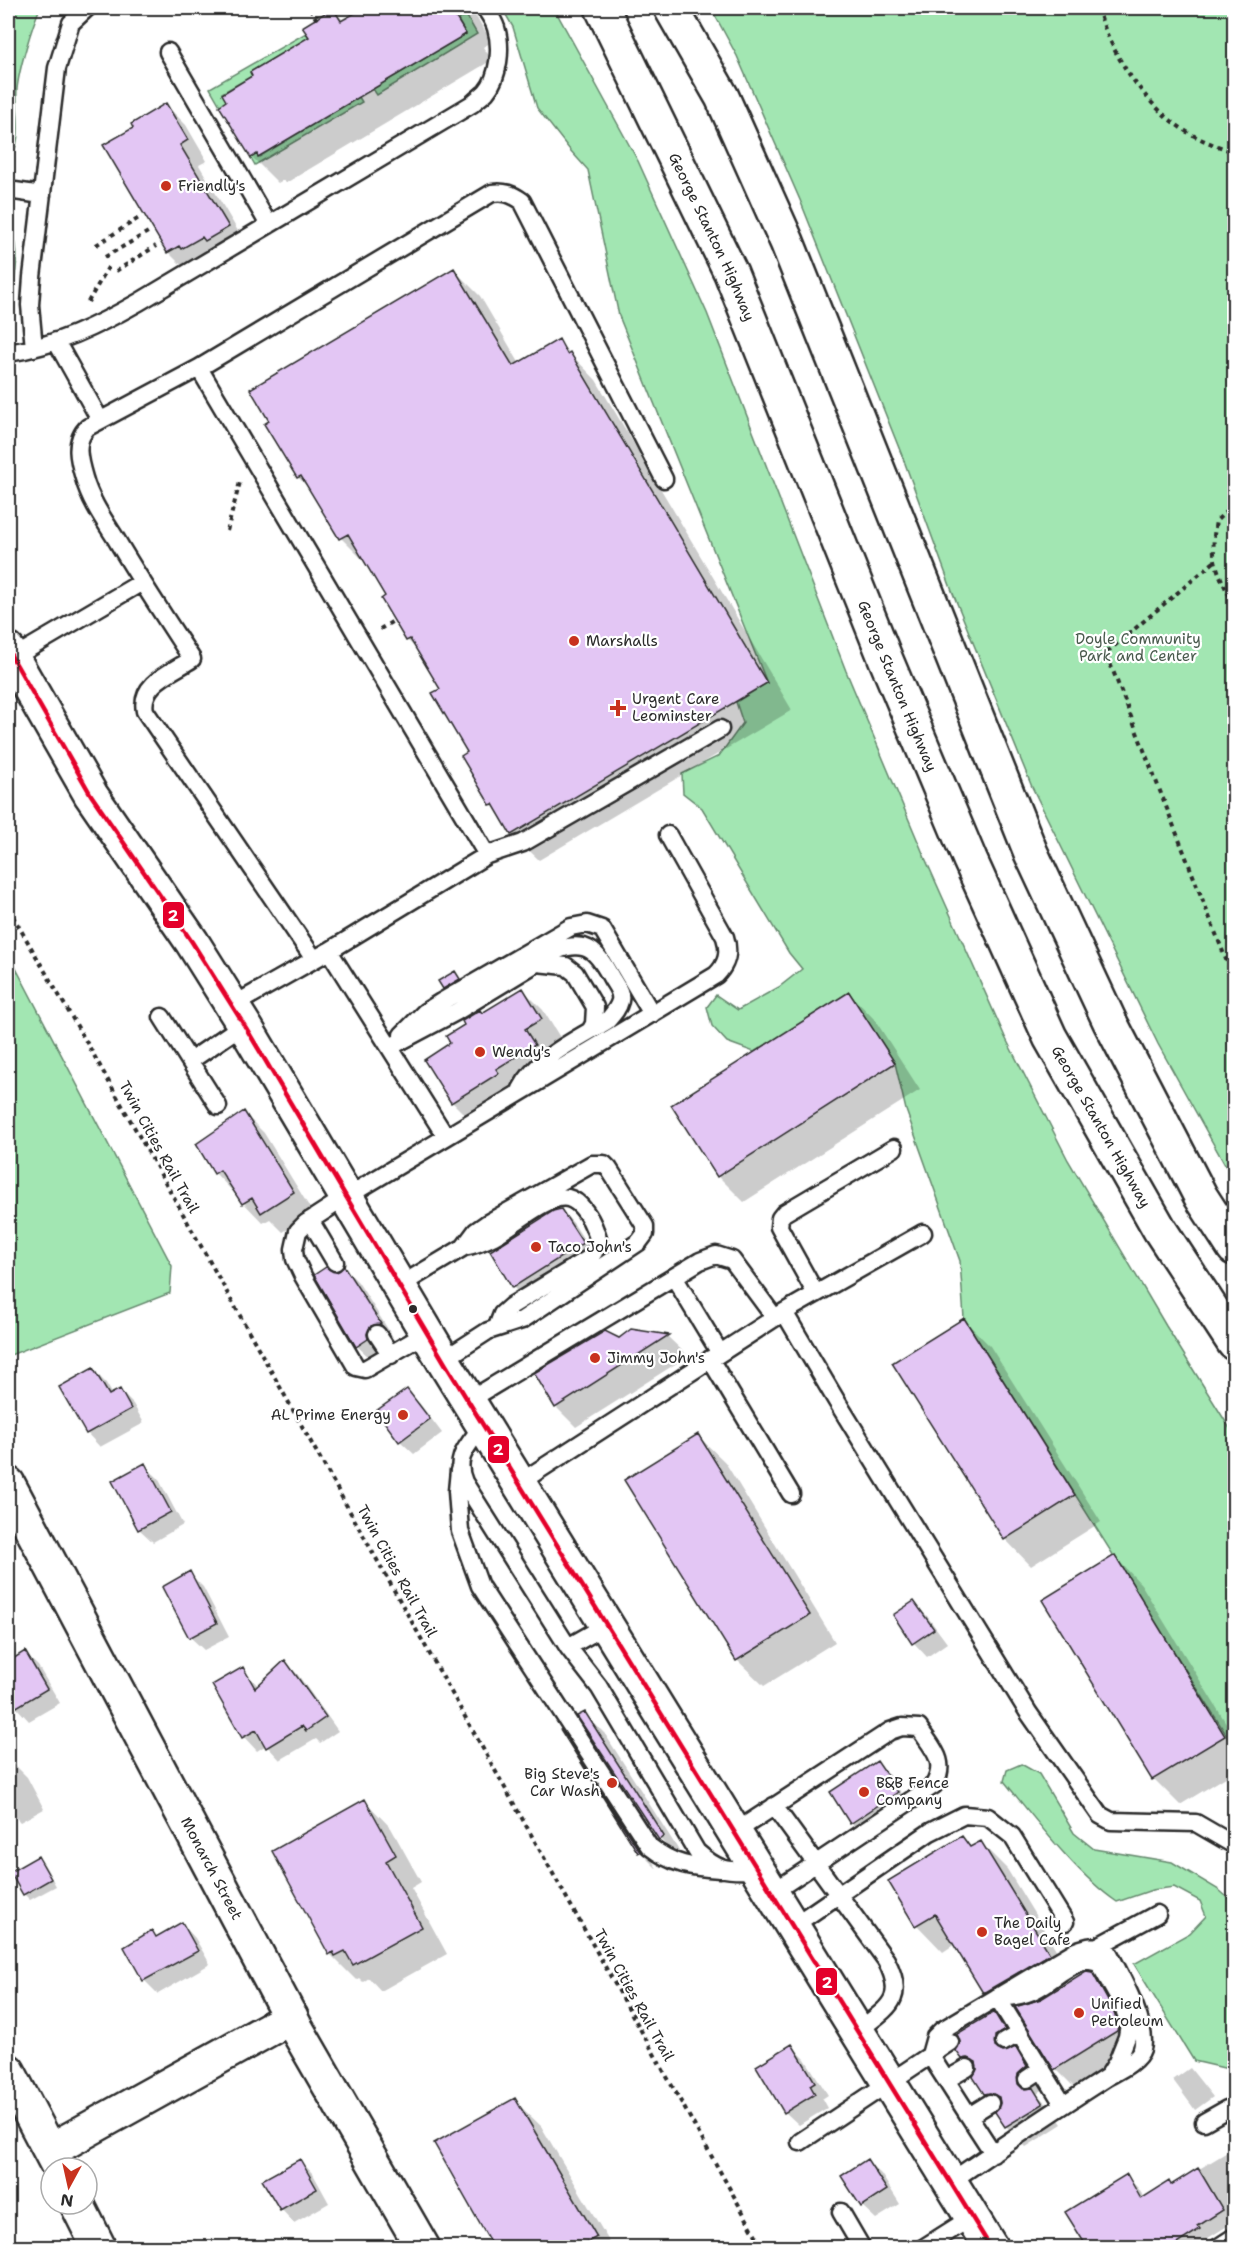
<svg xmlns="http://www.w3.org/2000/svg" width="1242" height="2255" font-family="'Shantell Sans',sans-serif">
	<rect width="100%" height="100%" fill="#fff"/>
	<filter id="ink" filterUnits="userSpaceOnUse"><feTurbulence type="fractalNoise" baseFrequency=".0167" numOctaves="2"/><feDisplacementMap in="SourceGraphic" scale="12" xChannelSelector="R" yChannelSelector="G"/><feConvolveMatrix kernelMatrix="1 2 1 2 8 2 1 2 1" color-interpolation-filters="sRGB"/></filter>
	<g filter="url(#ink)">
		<path fill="#a2e6b2" stroke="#66886e" stroke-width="1.5" d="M8 8H40C32 26 19 69 17 89 15 113 25 141 8 161Z
			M502 8H554L638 161 707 313 846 671 925 858 1005 1037 1068 1160 1166 1326 1234 1435V1747L964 1318 960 1261 906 1110 895 1063 849 992 754 1052 727 1042 712 1026 707 1007 716 995 738 1010 779 987 802 969 789 953 702 808 683 793 682 774 719 756 743 723 736 702 767 683 619 316 588 170 570 150 537 108 513 27Z
			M711 8H1234V1181L1158 1044 1032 787 952 591 903 458 800 200 737 56Z
			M466 15 477 34 377 95 373 89 466 34 458 20Z
			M306 33 310 40 284 52 250 72 252 76 222 93 236 117 229 121 210 88Z
			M359 97 362 102 255 165 251 158 257 154 259 157Z
			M8 223C23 245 16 279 8 302Z
			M8 953 172 1266 170 1293 8 1356Z
			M1021 1764 1039 1774 1074 1833 1094 1849 1172 1862 1219 1890 1234 1903V2068H1224L1194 2061 1134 1964 1190 1933 1206 1916 1200 1901 1174 1887 1152 1890 1117 1902C1077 1875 1035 1819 1004 1781L1007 1770Z"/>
		<path fill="#0003" d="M361 8H467L477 18 492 42 483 47 492 60 286 183 283 180 278 183 252 157 254 76 311 38 333 10 342 19Z
			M166 105 186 125 207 161 199 165 248 248 226 260 223 257 188 272 168 252Z
			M454 270 480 296 520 364 558 341 596 380 792 710 539 860 512 834 499 812 492 804 442 689 421 653 407 640 388 596 367 564 341 538 313 493 298 477 266 424Z
			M523 990 543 1010 561 1039 544 1050 554 1066 472 1122 452 1102V1044L466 1025Z
			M849 993 875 1020 920 1090 744 1202 718 1176Z
			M244 1113 264 1133 313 1213 283 1232 270 1219 263 1223 215 1173Z
			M561 1210 574 1224 595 1257 526 1300 513 1287Z
			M344 1268 358 1282 393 1337 385 1338 381 1353 371 1359 357 1346 336 1274Z
			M964 1320 990 1346 1101 1522 1031 1566 1005 1539Z
			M631 1330 668 1337 688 1356 576 1427 556 1407 619 1340Z
			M93 1370 106 1383 113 1395 120 1391 133 1404 144 1423 100 1447 87 1433Z
			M407 1391 420 1404 442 1433 414 1454 400 1441 378 1411Z
			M698 1436 725 1462 835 1642 764 1686 737 1660Z
			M144 1465 158 1478 183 1525 153 1542 139 1529Z
			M1115 1557 1141 1584 1234 1736V1772L1180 1805 1154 1779Z
			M189 1573 203 1587 229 1637 204 1650 190 1637Z
			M914 1603 927 1616 947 1643 927 1657 914 1643 895 1616Z
			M24 1653 38 1666 60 1703 29 1721 16 1707 8 1693V1663Z
			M285 1662 298 1675 338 1731 320 1743 316 1739 280 1760 266 1745 257 1751 244 1737 214 1686 243 1669 258 1686Z
			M585 1714 605 1734 683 1857 680 1859 660 1839Z
			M568 1739 580 1750 658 1870 640 1852Z
			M877 1763 890 1776 910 1806 865 1836 851 1823Z
			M14 1764 27 1777 44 1809 20 1822 8 1809V1767Z
			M365 1801 391 1828 421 1882 411 1888 447 1954 381 1991 369 1978 363 1982 359 1978 356 1980 330 1954Z
			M962 1837 972 1848 981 1843 1007 1869 1074 1979 1091 1974 1112 1994 1133 2032 1137 2051 1076 2089 1056 2069 1021 2013 1011 2019 984 1992 955 1944 943 1952 917 1925 890 1881Z
			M37 1858 44 1864 56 1886 30 1900 24 1894Z
			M182 1924 195 1938 210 1964 158 1994 144 1980 126 1947 152 1932 158 1938Z
			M993 2013 1013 2033 1024 2050 1019 2053 1036 2069 1046 2087 1037 2094 1052 2110 1062 2124 1026 2147 1006 2126 997 2112 1000 2108 985 2093 977 2072 963 2058Z
			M792 2046 805 2059 828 2095 822 2099 827 2108 799 2125 785 2112Z
			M1190 2068 1213 2097 1195 2110 1173 2080Z
			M514 2100 541 2126 613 2248H495L436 2144Z
			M1234 2148V2218L1232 2220 1234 2222 1208 2238 1211 2241 1202 2248H1088L1067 2213 1126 2176 1138 2188 1145 2199 1171 2186Z
			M300 2160 313 2174 329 2203 294 2223 281 2209Z
			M867 2161 881 2174 900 2204 876 2219 862 2206Z
			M10 2235 23 2248H8V2236Z"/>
		<path fill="#e3c6f4" stroke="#2b2b2b" stroke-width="1.5" d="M333 8 341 21 364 8H450L466 34 258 157 257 154 251 158 219 106 226 101 222 94 252 76 250 72 309 37 302 27Z
			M166 103 188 140 180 145 229 227 205 241 202 237 181 249 179 246 167 253 103 145 133 128 131 124Z
			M454 268 513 366 559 339 567 354 570 352 767 683 511 835 493 804 490 805 461 756 467 752 432 693 440 689 410 639 406 641 381 599 385 596 348 534 339 539 301 476 297 478 264 424 269 421 250 389Z
			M455 971 460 979 443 989 438 981Z
			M523 988 542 1019 525 1029 535 1045 496 1069 499 1073 451 1103 424 1060 450 1043 446 1036 464 1025 462 1021 480 1010 482 1013Z
			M849 992 895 1063 717 1177 671 1105Z
			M244 1111 294 1192 261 1213 252 1198 242 1204 220 1170 214 1174 196 1144Z
			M561 1209 583 1243 512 1288 490 1251 553 1211Z
			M344 1266 381 1324 371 1326 367 1334 368 1339 356 1347 314 1275 326 1267 336 1272Z
			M964 1318 1075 1495 1004 1540 892 1363Z
			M631 1329 669 1335 555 1408 534 1373 605 1331 619 1338Z
			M93 1368 109 1395 120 1389 131 1409 86 1434 59 1387Z
			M407 1389 430 1419 399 1442 376 1411Z
			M698 1434 810 1615 736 1661 624 1480Z
			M145 1463 171 1512 138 1530 112 1481Z
			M1115 1555 1225 1736 1152 1780 1042 1600Z
			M190 1571 217 1623 189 1638 162 1587Z
			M914 1601 934 1629 912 1644 893 1615Z
			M25 1651 47 1689 15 1708 8 1696V1662Z
			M285 1660 326 1717 306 1731 302 1726 266 1748 256 1730 242 1738 212 1685 243 1667 255 1688Z
			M585 1712 664 1836 659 1840 577 1716Z
			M560 1729 640 1852 638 1853Z
			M877 1761 898 1792 850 1824 830 1792Z
			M365 1799 396 1855 386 1861 422 1927 353 1965 345 1951 335 1956 333 1952 329 1955 272 1851Z
			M962 1836 970 1847 981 1841 1050 1954 983 1993 935 1914 915 1926 888 1881Z
			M38 1856 51 1879 23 1895 10 1872Z
			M182 1922 198 1951 143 1981 124 1947 152 1930 156 1937Z
			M1086 1971 1092 1972 1113 2010 1118 2025 1117 2031 1054 2070 1015 2007 1041 1999Z
			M994 2012 1005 2030 995 2036V2047L1003 2052 1016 2047 1027 2066 1018 2074V2084L1023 2089 1033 2088 1043 2104 1005 2127 995 2112 1000 2103 999 2097 990 2093 984 2094 973 2077 977 2069 976 2062 968 2058 962 2059 956 2051 960 2042 957 2034Z
			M792 2044 815 2082 810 2085 815 2094 784 2113 756 2066Z
			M515 2098 597 2237 578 2247H493L434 2143Z
			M300 2159 317 2189 280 2210 262 2180Z
			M867 2159 887 2190 861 2207 841 2176Z
			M1198 2168 1223 2210 1198 2226 1200 2229 1172 2247H1087L1065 2212 1127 2174 1141 2199 1169 2181 1171 2185Z"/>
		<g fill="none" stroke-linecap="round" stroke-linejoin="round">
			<defs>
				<path id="service" d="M168 52 269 225
					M8 190 42 195
					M56 341 100 420
					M34 348 30 305 32 277 57 68 71 23 87 8
					M8 353C56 346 97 326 139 302L472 104C476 100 482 96 486 92 499 77 502 47 496 28 494 21 489 14 485 8
					M199 368 492 193C504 191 512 194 522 201L664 479
					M11 659 142 582
					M487 855 523 843 720 729
					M329 951 446 1137
					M537 963 566 966 575 973 595 1007 594 1024 590 1031
					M232 1006 329 951 487 855 199 368 88 427C73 441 79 461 84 478 90 500 104 520 116 539 140 580 166 619 192 659 173 672 139 683 145 711L314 959
					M162 1017 218 1106
					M402 1035 425 1012 441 1002 571 927 587 924 602 929 652 1014
					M390 1047 456 1012 558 950C589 938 599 955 612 979 616 986 622 992 620 1001 618 1009 613 1014 607 1021 578 1039 537 1057 521 1089
					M190 1061 244 1024
					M310 1220 335 1262
					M464 1247C475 1245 484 1241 494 1236 512 1227 549 1193 568 1198 581 1201 591 1219 595 1230 601 1241 597 1251 588 1259L511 1306 502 1314 497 1327
					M674 1277 720 1353
					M399 1286 464 1247 476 1231 486 1224 592 1164H604L609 1169 645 1226V1234L639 1242 522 1320 488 1331 443 1360
					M816 1294 779 1227 780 1218 784 1213 894 1148
					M784 1312 923 1233
					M427 1333 365 1369 356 1367 303 1276 295 1259 294 1249 298 1231 306 1223 346 1197 716 975C727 964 730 953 725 937L668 835
					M377 1334 391 1355
					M710 1359 791 1494
					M468 1401 700 1261 716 1255 732 1260 775 1318
					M483 1425C469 1445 453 1457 464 1482L568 1647 607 1625
					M459 1470 457 1491 460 1531 480 1586 649 1846C673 1865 691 1867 720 1869
					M519 1483 784 1312 836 1400 1028 1712 1100 1815 1111 1821 1196 1823 1234 1845
					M568 1647 599 1687 697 1852C722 1874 728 1870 759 1870
					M774 1806 886 1960C907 2000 888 2007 858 2031
					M735 1832 890 1731 902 1727 919 1728C932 1748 948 1761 934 1785L773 1892
					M793 1926 930 1832 964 1815 988 1817 1012 1836 1065 1922
					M1098 1946 1157 1914
					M997 1997 1063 2104
					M998 1997C1045 1998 1048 1973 1085 1960L1099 1963 1123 2006 1129 2024 1127 2037 1117 2062 1109 2075
					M1004 2042 1020 2033
					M1027 2079 1042 2069
					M946 2080 967 2068
					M969 2116 993 2153
					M1204 2122 1227 2109H1234
					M800 2142 950 2042
					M950 2182C1002 2146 1054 2111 1107 2077 1118 2071 1138 2062 1142 2049 1149 2025 1119 1973 1108 1951 1095 1943 1086 1947 1073 1952L942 2030 935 2037 930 2055 969 2116 990 2103
					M841 2212 862 2248
					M923 2248 972 2217
					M1217 2248 1234 2237"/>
				<g id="minor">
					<path id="s1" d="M8 1484 295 2026 423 2248"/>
					<path d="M8 2071 59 2168"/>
					<path d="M51 2150 291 2017"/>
					<path d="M77 2204 99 2248"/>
				</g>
				<path id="trunk" d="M8 650 91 795 192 942 246 1028 446 1365 991 2248"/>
				<g id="motorway">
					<path id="s2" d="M602 8 731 273 886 660 970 860 1050 1037 1160 1230 1234 1343"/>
					<path d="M671 8 722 97 787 242 1031 853 1110 1022 1201 1197 1234 1248"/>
				</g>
			</defs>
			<use href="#service" stroke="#2b2b2b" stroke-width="21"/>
			<use href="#minor" stroke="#2b2b2b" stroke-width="38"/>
			<use href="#trunk" stroke="#2b2b2b" stroke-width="38"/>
			<use href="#motorway" stroke="#2b2b2b" stroke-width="38"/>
			<path stroke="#2b2b2b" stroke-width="4" stroke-dasharray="4.5 4.5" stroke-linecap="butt" d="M310 8 318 22
				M1098 8C1110 53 1144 104 1184 130 1200 140 1217 146 1234 152
				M96 245 139 218
				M105 257 148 232
				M116 271 156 246
				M88 302 110 264
				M1234 504 1216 521C1209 561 1218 571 1234 606
				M227 531 240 482
				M1214 562 1106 653 1234 980
				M380 629 395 620
				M8 908 91 1050 763 2248"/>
			<use href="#service" stroke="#fff" stroke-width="16"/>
			<use href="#minor" stroke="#fff" stroke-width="33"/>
			<use href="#trunk" stroke="#fff" stroke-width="33"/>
			<use href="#motorway" stroke="#fff" stroke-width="33"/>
			<defs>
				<path id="bus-1" d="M8 650 91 795 192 942 246 1028 446 1365 991 2248"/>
			</defs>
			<use href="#bus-1" stroke="#fff" stroke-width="9"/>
			<use href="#bus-1" stroke="#e4002b" stroke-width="4.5"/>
		</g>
	</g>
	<g fill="#c8321e" stroke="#fff" stroke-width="2">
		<circle cx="166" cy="186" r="6"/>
		<circle cx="574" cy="641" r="6"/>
		<path d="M615 699h6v6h6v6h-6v6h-6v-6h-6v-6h6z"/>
		<circle cx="480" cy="1052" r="6"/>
		<circle cx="536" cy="1247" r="6"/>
		<circle cx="595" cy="1358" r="6"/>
		<circle cx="403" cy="1415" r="6"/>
		<circle cx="612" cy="1783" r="6"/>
		<circle cx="864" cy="1792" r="6"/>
		<circle cx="982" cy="1932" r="6"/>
		<circle cx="1079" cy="2013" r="6"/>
	</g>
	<circle fill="#2b2b2b" stroke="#fff" stroke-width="2" cx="413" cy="1309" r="5"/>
	<g text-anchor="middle" stroke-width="4.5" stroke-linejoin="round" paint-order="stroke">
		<g font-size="15" fill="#2b2b2b" stroke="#fff" text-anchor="start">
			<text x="178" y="191">Friendly's</text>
			<text x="586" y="646">Marshalls</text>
			<text x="632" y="704">Urgent Care<tspan x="632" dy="17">Leominster</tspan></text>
			<text x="492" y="1057">Wendy's</text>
			<text x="548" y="1252">Taco John's</text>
			<text x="607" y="1363">Jimmy John's</text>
			<text x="391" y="1420" text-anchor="end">AL Prime Energy</text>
			<text x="600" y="1779" text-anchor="end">Big Steve's<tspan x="600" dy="17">Car Wash</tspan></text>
			<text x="876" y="1788">B&amp;B Fence<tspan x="876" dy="17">Company</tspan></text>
			<text x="994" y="1928">The Daily<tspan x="994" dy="17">Bagel Cafe</tspan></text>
			<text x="1091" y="2009">Unified<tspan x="1091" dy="17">Petroleum</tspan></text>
		</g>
		<g font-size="15" fill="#2b2b2b" stroke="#fff">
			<text dy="5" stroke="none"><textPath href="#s2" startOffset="254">George Stanton Highway</textPath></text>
			<text dy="5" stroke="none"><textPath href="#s2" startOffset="740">George Stanton Highway</textPath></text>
			<text dy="5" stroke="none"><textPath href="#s2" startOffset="1226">George Stanton Highway</textPath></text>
			<text transform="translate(159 1147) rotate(61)" y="5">Twin Cities Rail Trail</text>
			<text transform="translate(397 1571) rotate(61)" y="5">Twin Cities Rail Trail</text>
			<text dy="5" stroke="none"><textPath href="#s1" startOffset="435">Monarch Street</textPath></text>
			<text transform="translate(634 1995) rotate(61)" y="5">Twin Cities Rail Trail</text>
		</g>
		<g font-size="15" fill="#495a4d" stroke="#fff">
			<text x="1138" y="644">Doyle Community<tspan x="1138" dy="17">Park and Center</tspan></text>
		</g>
	</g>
	<g stroke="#fff" stroke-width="2">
		<rect x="162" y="901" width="23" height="28" rx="6" fill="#e4002b"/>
		<rect x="487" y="1435" width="23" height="29" rx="6" fill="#e4002b"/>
		<rect x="815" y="1967" width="23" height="29" rx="6" fill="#e4002b"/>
	</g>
	<g font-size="16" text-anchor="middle" font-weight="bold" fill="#fff">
		<text x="173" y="921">2</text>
		<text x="498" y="1455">2</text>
		<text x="827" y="1988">2</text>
	</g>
	<rect width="1242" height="2255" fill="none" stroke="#fff" stroke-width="30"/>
	<rect x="15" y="15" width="1212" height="2225" fill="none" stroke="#2b2b2b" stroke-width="2" filter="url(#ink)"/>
	<g transform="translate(69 2186) rotate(188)"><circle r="28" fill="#ffffff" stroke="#aaaaaa" stroke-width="1.5"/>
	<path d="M0-4.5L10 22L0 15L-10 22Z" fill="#c8321e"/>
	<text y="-9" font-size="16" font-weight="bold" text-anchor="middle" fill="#2b2b2b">N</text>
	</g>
</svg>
